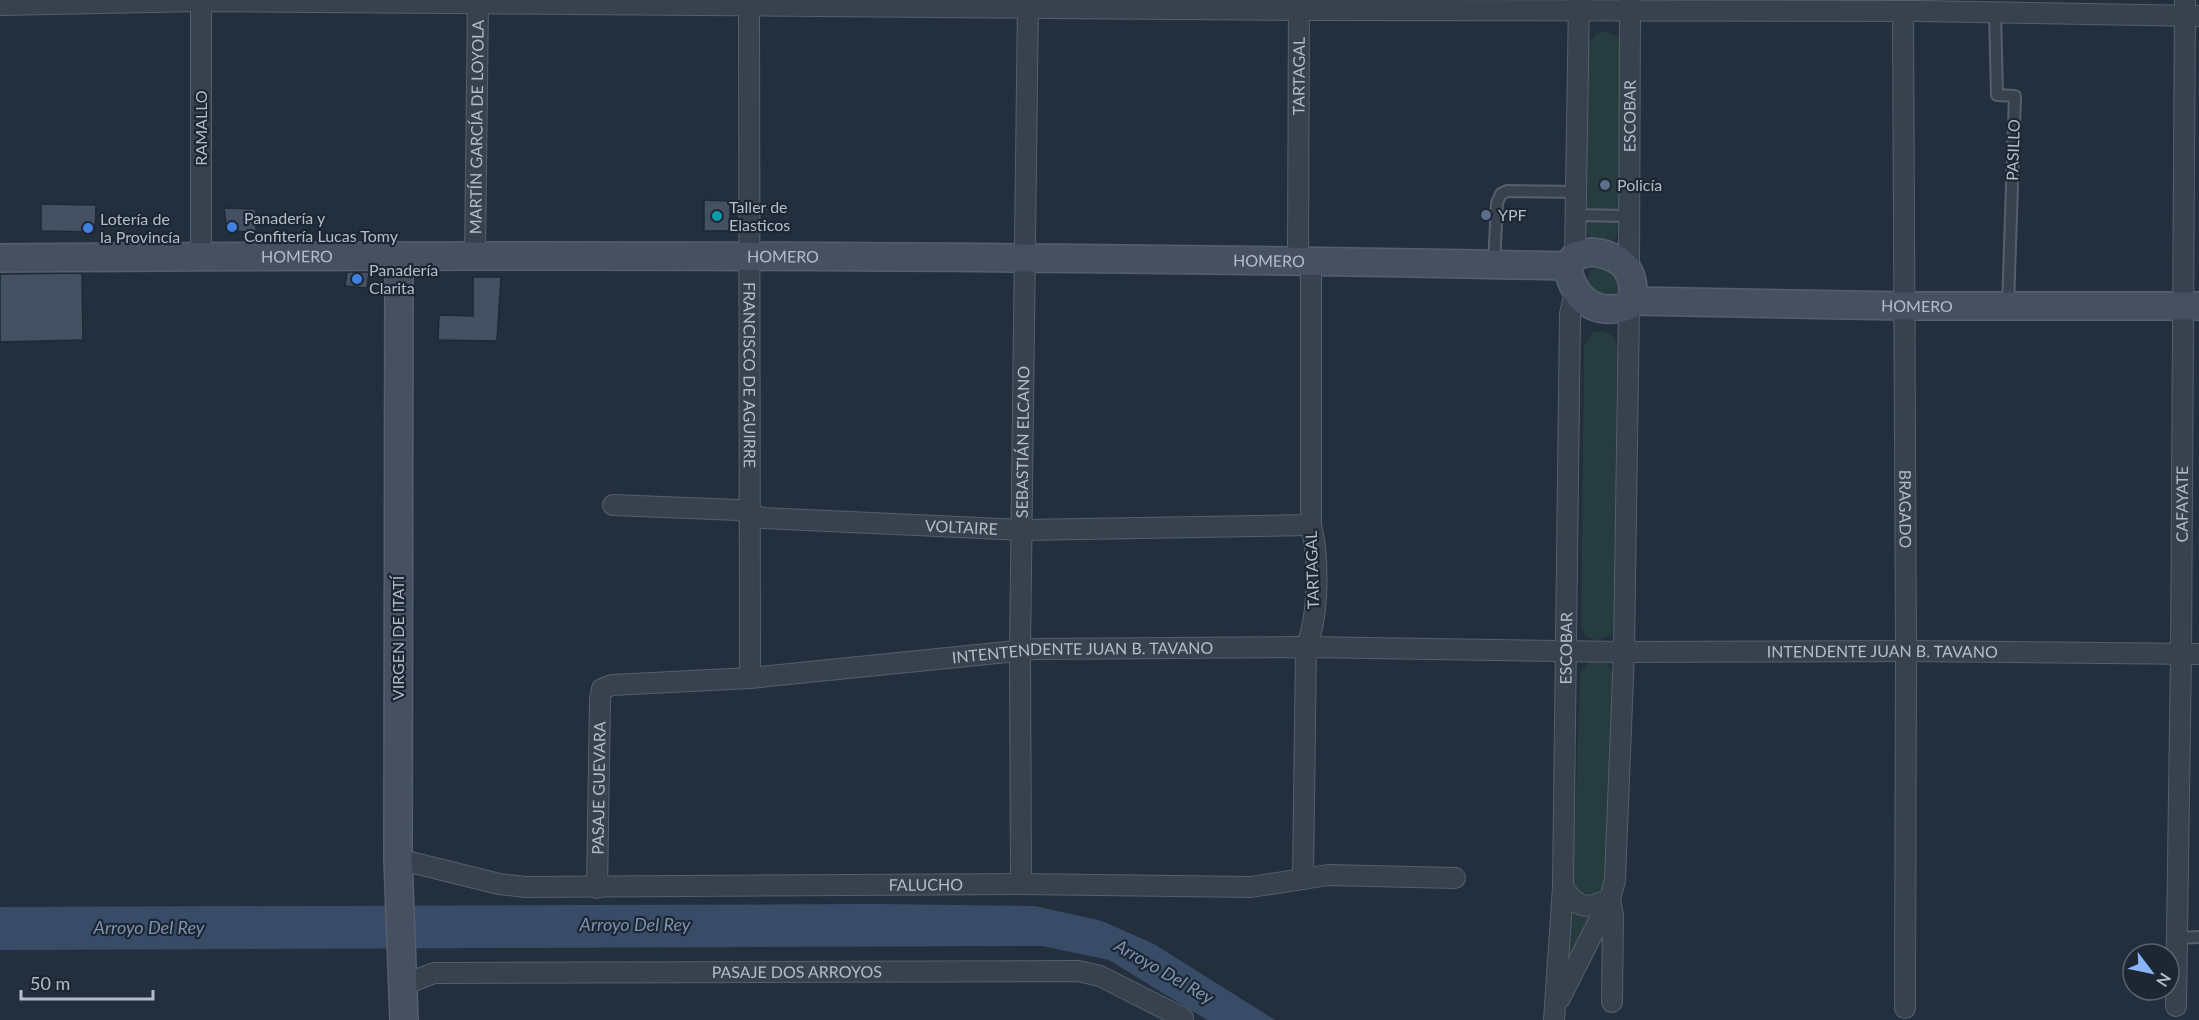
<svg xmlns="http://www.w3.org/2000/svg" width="2199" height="1020" font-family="Lato,sans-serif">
	<rect width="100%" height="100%" fill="#242f3e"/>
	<path fill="#263c3f" d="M1607 31 1617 37 1621 47 1619 228 1616 238 1607 245 1591 241 1586 232 1587 46 1597 33Z
		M1602 265 1614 268 1622 290 1619 295 1604 303 1586 283 1590 271Z
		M1604 331 1613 336 1617 346 1614 623 1611 634 1597 641 1586 637 1581 627 1584 345 1593 332Z
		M1590 660 1605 661 1614 674 1607 879C1600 902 1575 903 1573 878L1580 673Z
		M1567 900 1596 911 1569 959 1562 980Z"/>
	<path fill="#394c67" d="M876 904 1035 906 1102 921 1154 944 1275 1020H1207L1109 960 1042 946 0 950V907Z"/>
	<path fill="#455162" stroke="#1f2835" stroke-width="1.5" d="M704 200 730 201V231H704Z
		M41 204 96 205 95 232 41 231Z
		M224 208 256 209V232L227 231Z
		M347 272H369L367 288 345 286Z
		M82 273 83 340 0 342V274Z
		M473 277H501L497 341 438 340 439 315 473 316Z"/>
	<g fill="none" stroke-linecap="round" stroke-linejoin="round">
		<defs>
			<path id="lane" d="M1995 12 1997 95 2015 96 2008 305
				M1575 215 1629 216
				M1494 264 1497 203 1501 194 1507 191 1576 192
				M2178 938 2199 937"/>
			<g id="street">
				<path d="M201 0V257"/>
				<path id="s1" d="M749 0 750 678"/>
				<path d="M0 5 201 1 1299 10 1917 11 2199 16"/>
				<path id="s2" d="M1903 11 1906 651 1905 1008"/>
				<path id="s3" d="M475 255 478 0"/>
				<path d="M1575 256 1579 0"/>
				<path id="s4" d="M1298 260 1299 0"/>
				<path id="s5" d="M1629 269 1630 0"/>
				<path id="s6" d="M613 505 738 510 763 518 1023 530 1311 525"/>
				<path id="s7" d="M398 859 499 884 526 887 1021 884 1251 887 1328 875 1455 878"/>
				<path d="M1303 879 1306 647C1319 617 1319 557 1311 525V261"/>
				<path id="s8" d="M1021 884 1020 652 1028 0"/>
				<path d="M1563 887C1578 910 1587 909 1610 899"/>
				<path id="s9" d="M597 888 600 699 602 689 612 685 750 678 1036 649 1306 647 1624 652 1906 651 2199 654"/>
				<path d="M1610 899 1613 916 1612 1002"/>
				<path id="s10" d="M403 985 434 973 1078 971 1100 976 1183 1018"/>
				<path d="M1560 998 1610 899 1615 880 1624 652 1629 306"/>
				<path id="s11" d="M2176 1006 2181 654 2185 0"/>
				<path id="s12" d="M1554 1020 1563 887 1570 314 1575 291"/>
			</g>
			<g id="secondary">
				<path d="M1591 252C1615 254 1633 265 1633 291 1633 296 1634 300 1630 304 1626 308 1618 309 1613 309 1585 311 1572 290 1567 266L1575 256Z"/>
				<path d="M399 256 398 859 404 1020"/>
				<path id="s13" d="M0 258C522 254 1045 255 1567 266"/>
				<path id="s14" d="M1633 301 1904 306H2199"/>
			</g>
		</defs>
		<use href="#lane" stroke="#565f6c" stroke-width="14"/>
		<use href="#street" stroke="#565f6c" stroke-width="22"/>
		<use href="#secondary" stroke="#565f6c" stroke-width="30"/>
		<use href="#lane" stroke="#38414e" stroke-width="10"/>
		<use href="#street" stroke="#38414e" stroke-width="20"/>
		<use href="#secondary" stroke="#465061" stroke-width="27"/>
	</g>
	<g fill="#5c6f8a" stroke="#1d2633" stroke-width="2">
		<circle cx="1605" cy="185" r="6"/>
		<circle cx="1486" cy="215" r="6"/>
	</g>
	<circle fill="#0f9aa8" stroke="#1d2633" stroke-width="2" cx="717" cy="216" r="6"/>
	<g fill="#3f7fe0" stroke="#1d2633" stroke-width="2">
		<circle cx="232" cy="227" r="6"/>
		<circle cx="88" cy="228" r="6"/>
		<circle cx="357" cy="279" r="6"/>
	</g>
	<g text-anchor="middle" stroke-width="4.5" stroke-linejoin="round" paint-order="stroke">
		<g font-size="16" fill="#b4bcc9" stroke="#1d2633">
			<text dy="6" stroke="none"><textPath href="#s4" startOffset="184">TARTAGAL</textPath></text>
			<text dy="6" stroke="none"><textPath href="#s5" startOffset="153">ESCOBAR</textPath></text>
			<text transform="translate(201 128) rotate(-90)" y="6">RAMALLO</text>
			<text dy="6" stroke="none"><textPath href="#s3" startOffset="128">MARTÍN GARCÍA DE LOYOLA</textPath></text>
			<text transform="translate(2013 150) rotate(-88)" y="6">PASILLO</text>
			<text dy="6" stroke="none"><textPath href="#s13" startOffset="297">HOMERO</textPath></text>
			<text dy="6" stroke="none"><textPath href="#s13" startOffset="783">HOMERO</textPath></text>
			<text dy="6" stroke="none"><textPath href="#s13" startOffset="1269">HOMERO</textPath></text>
			<text dy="6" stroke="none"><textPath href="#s14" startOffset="284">HOMERO</textPath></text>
			<text dy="6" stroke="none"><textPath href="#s1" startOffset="375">FRANCISCO DE AGUIRRE</textPath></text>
			<text dy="6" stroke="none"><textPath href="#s8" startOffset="442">SEBASTIÁN ELCANO</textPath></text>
			<text dy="6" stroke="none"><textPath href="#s11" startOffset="502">CAFAYATE</textPath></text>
			<text dy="6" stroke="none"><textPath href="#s2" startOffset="498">BRAGADO</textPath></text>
			<text dy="6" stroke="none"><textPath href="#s6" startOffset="350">VOLTAIRE</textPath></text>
			<text transform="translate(1312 570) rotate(-92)" y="6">TARTAGAL</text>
			<text transform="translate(398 638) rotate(-90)" y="6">VIRGEN DE ITATÍ</text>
			<text dy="6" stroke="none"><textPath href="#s12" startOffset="372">ESCOBAR</textPath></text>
			<text dy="6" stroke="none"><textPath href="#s9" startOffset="1482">INTENDENTE JUAN B. TAVANO</textPath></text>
			<text dy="6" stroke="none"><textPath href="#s9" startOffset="682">INTENTENDENTE JUAN B. TAVANO</textPath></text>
			<text dy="6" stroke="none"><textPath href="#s9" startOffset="100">PASAJE GUEVARA</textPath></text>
			<text dy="6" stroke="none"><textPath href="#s7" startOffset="531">FALUCHO</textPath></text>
			<text dy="6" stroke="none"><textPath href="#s10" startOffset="396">PASAJE DOS ARROYOS</textPath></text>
		</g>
		<g font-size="16" fill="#b4bcc9" stroke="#1d2633" text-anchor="start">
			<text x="1617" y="191">Policía</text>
			<text x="729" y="213">Taller de<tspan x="729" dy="18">Elasticos</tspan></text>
			<text x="1498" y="221">YPF</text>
			<text x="244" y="224">Panadería y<tspan x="244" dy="18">Confitería Lucas Tomy</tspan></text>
			<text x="100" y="225">Lotería de<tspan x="100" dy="18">la Provincía</tspan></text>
			<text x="369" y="276">Panadería<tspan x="369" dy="18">Clarita</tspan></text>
		</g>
		<g font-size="18" font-style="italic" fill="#7c92b1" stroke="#1d2633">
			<text x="635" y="931">Arroyo Del Rey</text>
			<text x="149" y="934">Arroyo Del Rey</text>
			<text transform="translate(1164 972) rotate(30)" y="6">Arroyo Del Rey</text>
		</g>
	</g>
	<g transform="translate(2151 972) rotate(122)"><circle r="28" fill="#1d2633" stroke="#59626f" stroke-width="1.5"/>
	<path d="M0-4.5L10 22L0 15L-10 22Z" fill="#8ab4f8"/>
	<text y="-9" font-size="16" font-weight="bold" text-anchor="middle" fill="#b4bcc9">N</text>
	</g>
	<path d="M21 990v9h132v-9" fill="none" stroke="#b4bcc9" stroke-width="3"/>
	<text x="30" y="990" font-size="18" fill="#b4bcc9" stroke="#1d2633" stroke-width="4.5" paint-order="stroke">50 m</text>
</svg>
